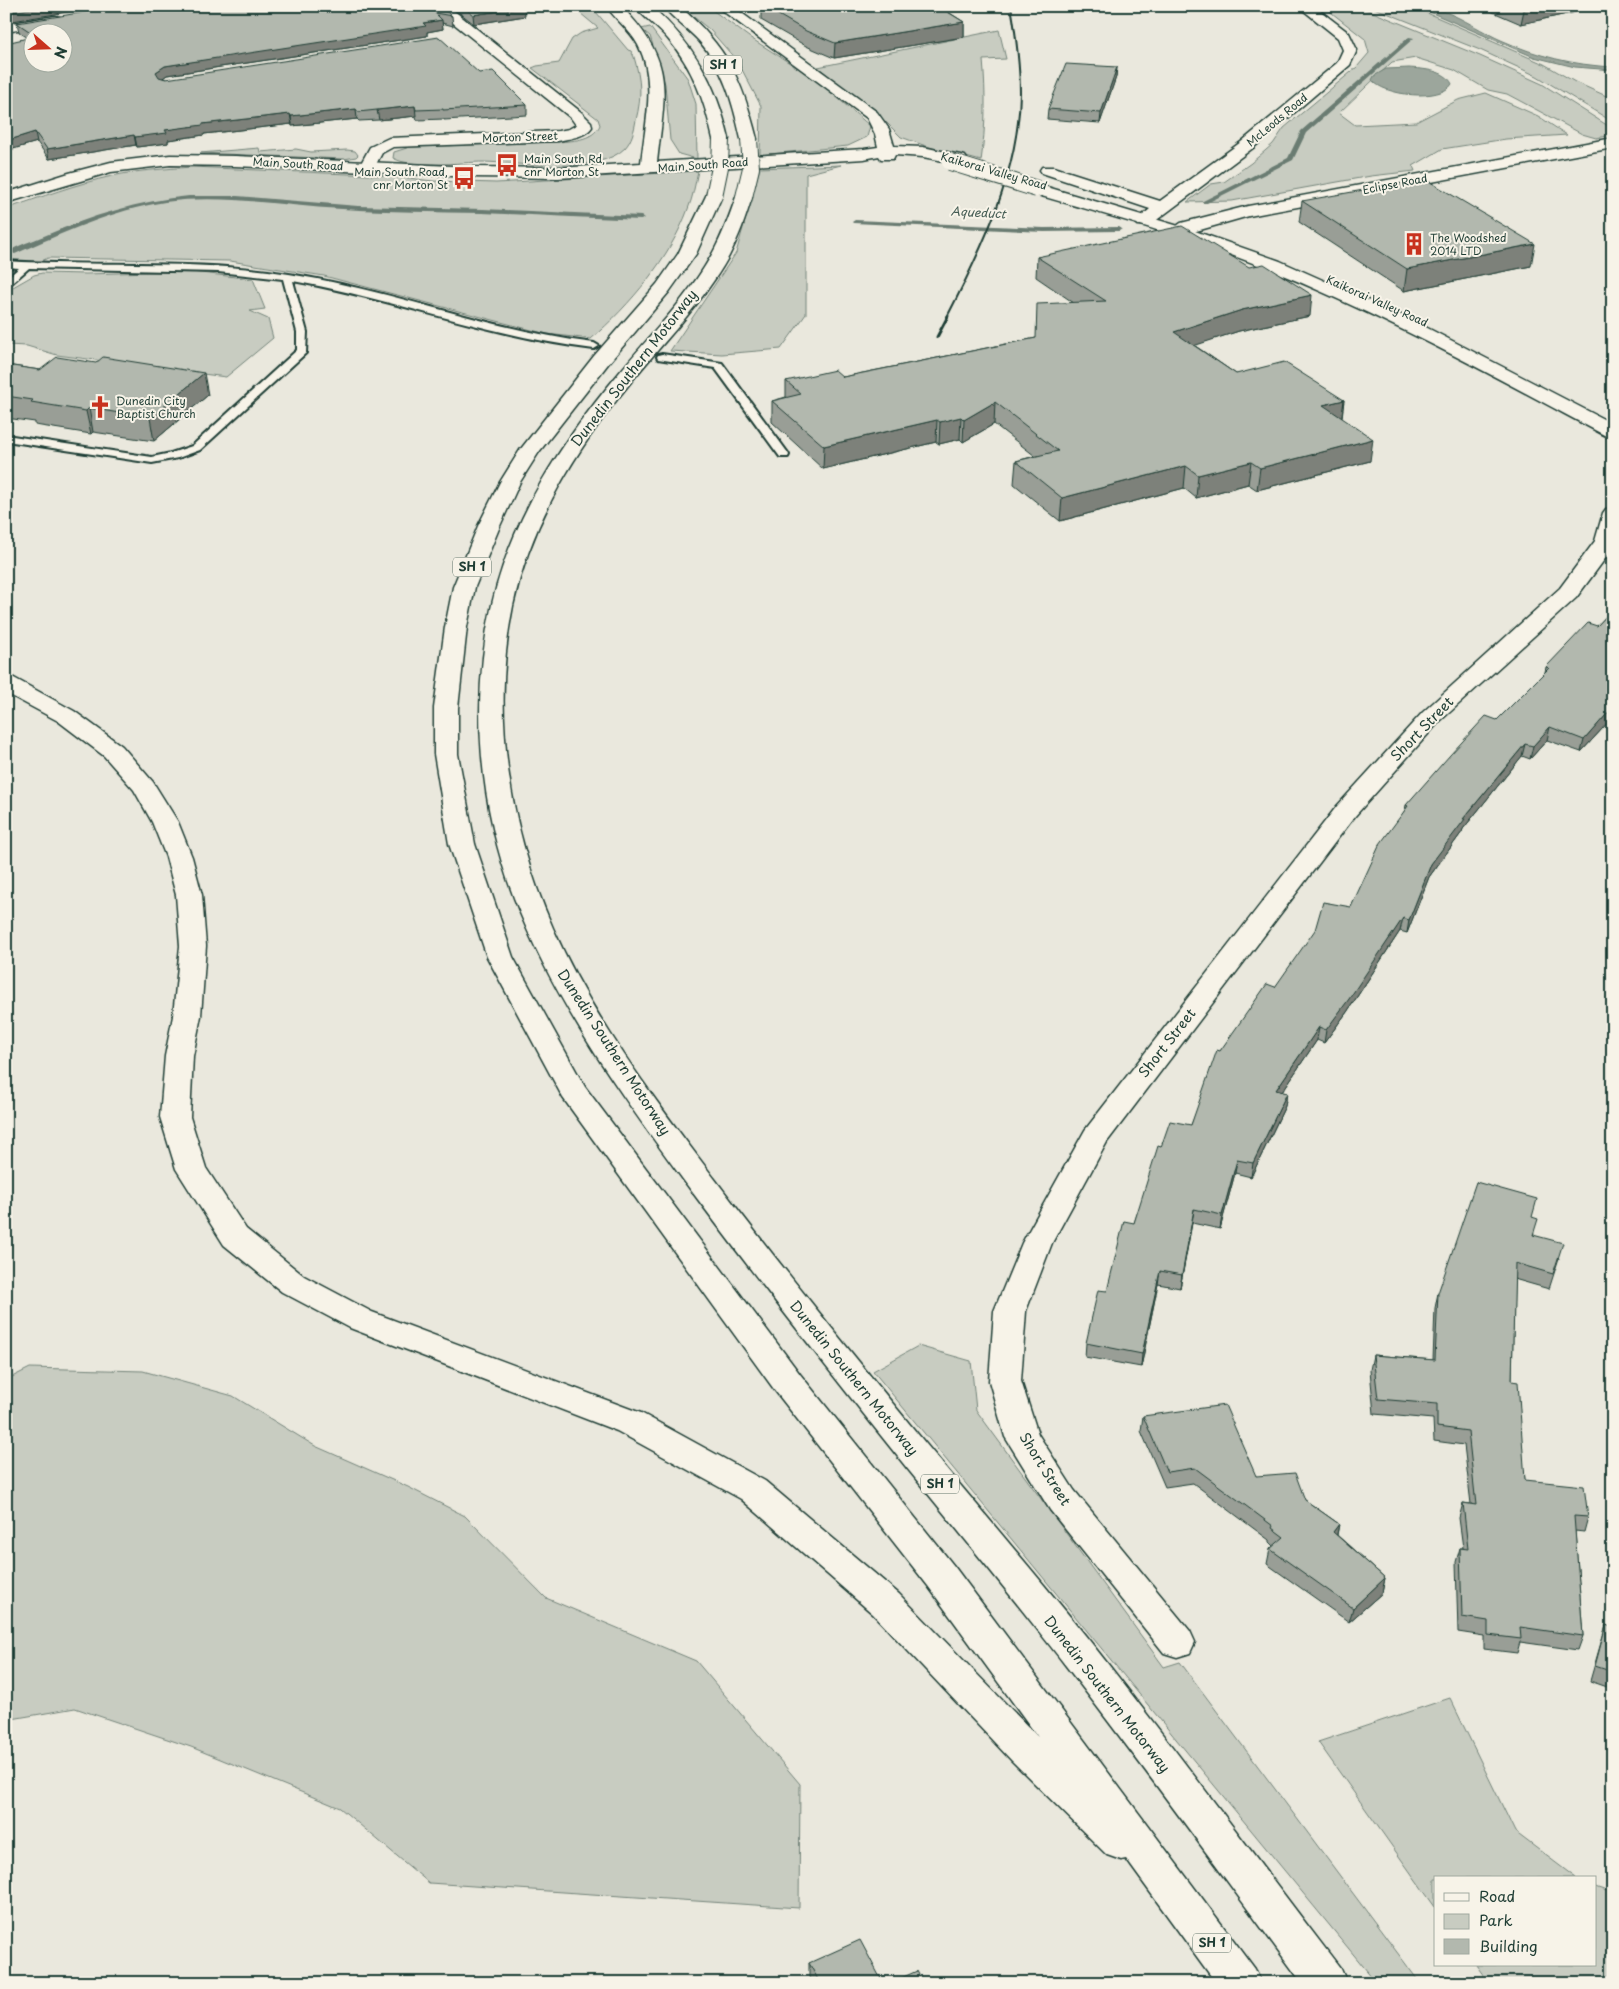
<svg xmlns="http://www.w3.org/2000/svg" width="1619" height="1989" font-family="'Playpen Sans',sans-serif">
	<rect width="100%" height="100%" fill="#eae8dd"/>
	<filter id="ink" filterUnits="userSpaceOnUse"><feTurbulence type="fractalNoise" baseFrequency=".02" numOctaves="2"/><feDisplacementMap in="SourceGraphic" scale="10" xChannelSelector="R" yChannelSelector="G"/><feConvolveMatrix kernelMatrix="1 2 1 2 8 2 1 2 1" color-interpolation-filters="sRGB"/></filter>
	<g filter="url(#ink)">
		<path fill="#c8ccc1" stroke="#74847a" d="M575 6H591L628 50 631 51 634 57C641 81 642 96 636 120 634 131 632 140 625 148 599 175 519 163 484 162 461 162 411 169 393 158L394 152 410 147 555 142C571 141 593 141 600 125L598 119 532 68 537 66 559 63 572 39 581 33 598 28 574 8Z
			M680 6H707L749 37 818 81 870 126 867 137 848 146 760 155 761 106 738 62 710 30Z
			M1323 6H1358L1480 56 1542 84 1613 129V135L1596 138 1582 134 1507 94 1488 90 1454 70 1416 58 1392 62 1339 113 1355 125 1416 122 1458 100 1486 93 1538 116 1567 135 1506 139 1442 149 1413 166 1415 171 1371 176 1232 201 1187 202 1211 184 1224 182 1251 163 1273 144 1284 128 1357 67 1369 53 1365 39Z
			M1369 6H1411L1544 64 1575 82 1613 99V122L1537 76 1480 50Z
			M650 27 688 79 696 104 697 159 679 154 670 140 665 84 650 36 641 29Z
			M999 30 1006 59 983 60C986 94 986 127 981 161L926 146 901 137 888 124 818 67Z
			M259 148 260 152 296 149 311 152 347 150 355 151 358 155 356 157 344 159 200 153Z
			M841 165 806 174V314L781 349 722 354 670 351 736 253 760 168Z
			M192 167 392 176 433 181 496 183 698 171C695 184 693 197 688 209 670 258 630 305 591 339L547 334 324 276 230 261 48 258 6 277V209C41 197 76 184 112 176 139 170 165 169 192 167Z
			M183 271 253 279 265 309 250 311 268 319 273 338 226 377 57 355 27 346 6 345V291L34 275 42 273 86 274Z
			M918 1346 971 1361 976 1410 1164 1667 1180 1662 1420 1983H1377L873 1371Z
			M30 1368 143 1371 233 1396 315 1446 408 1487 465 1516 546 1598 696 1661 800 1784 799 1908 429 1883 340 1808 191 1747 75 1708 6 1720V1380Z
			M1450 1698 1515 1832 1576 1878H1435V1907L1318 1742Z
			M1595 1887 1613 1893V1983H1489L1476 1965H1595Z"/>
		<path fill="#9ca69c" stroke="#6a7c72" d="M1416 6C1447 6 1474 28 1501 40 1537 56 1573 65 1613 67V70L1575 67 1534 57Z
			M1409 68C1423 69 1446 70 1452 84 1441 102 1384 96 1372 80L1374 76 1386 69Z"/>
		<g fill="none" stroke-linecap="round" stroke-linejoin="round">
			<path fill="#6a7c72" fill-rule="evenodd" d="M1409 37 1414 38 1306 133 1293 160 1207 203H1203V201L1288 158 1301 131Z
				M189 196H237L358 206 483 209 641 216 644 218 641 220C588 218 535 215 482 213 435 212 389 212 342 209 283 206 224 194 165 202 112 210 63 233 15 254L8 252C18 245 32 241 44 236 91 216 138 201 189 196Z
				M855 220 1044 228 1119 227 1122 229 1119 231 1044 232 853 223 852 222Z"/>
			<defs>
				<path id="lane" d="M6 261C100 267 196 259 289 274 392 290 490 330 594 343L599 346 594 349C492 337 395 299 293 281L307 332 306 353 200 450 178 458 152 463 6 441V435L152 457 171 453 192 446 297 350V332L283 279 218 272 29 268 6 288V279L19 268 6 267Z
					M662 354 722 363 788 453 789 455 788 457H780L715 368 658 359 657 357 658 355Z"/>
				<path id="street" d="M432 6H448L581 112 591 122 592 127C584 138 570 138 558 141L393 147 382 153 373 170H361L359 167 370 147 389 138 558 131 569 129 576 125 571 118Z
					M1298 6H1314L1349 33 1357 50 1350 65 1253 148 1150 225H1138L1136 221 1150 209 1042 173 1040 170 1042 167H1054L1160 201 1241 142 1337 63 1343 50 1338 38Z
					M55 16 60 17 62 20 60 23 6 32V24Z
					M1613 138V148L1249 216 1179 236 1173 235 1170 231 1181 223 1248 206Z
					M1613 507V548L1576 598 1439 722 1355 816 1107 1142 1052 1243 1026 1311 1021 1381 1038 1434 1074 1490 1190 1631 1195 1642 1190 1653 1177 1657 1164 1653 1050 1510 1005 1437 989 1381 994 1311 1022 1243 1085 1130 1337 806 1423 712 1560 588 1595 541 1603 513 1606 509Z"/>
				<path id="secondary" d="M606 6H621C676 62 665 91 657 162L864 149 878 147 875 134 867 118 716 6H732L877 112 889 129 894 146 923 147 965 156 967 159 965 162 959 164 923 157 895 155 893 159H881L879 156 864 159 558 178 473 177 235 166 170 165 111 172 6 203V193L69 173 111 162 170 155 235 156 473 167 558 168 641 163C645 124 657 81 638 45 630 30 616 20 606 6Z
					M1037 184 1192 230 1280 261 1410 319 1613 424V438L1606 436C1495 377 1385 316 1268 269 1191 238 1111 216 1031 193L1029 189 1031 185Z"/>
				<path id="highway" d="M635 6H651C694 44 716 83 729 139L727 142H715L713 139C705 102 693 68 668 39 658 27 644 18 635 6Z
					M663 6H679C727 47 742 79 757 139L755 142H743L741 139C733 103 724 69 699 41 688 29 673 19 663 6Z
					M714 191 720 192 722 196 696 254 669 292 608 364 539 452 520 482 500 526 475 587 467 627 458 708V754L475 844 513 957 585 1087 800 1374 954 1566 1255 1969 1261 1983H1216L1126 1859 1121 1860 1107 1855 1012 1761 873 1614 741 1499 617 1431 350 1328 282 1292 224 1245 176 1169 160 1117 165 1056 173 1016 180 946 176 895 166 857 152 822 134 790 104 756 58 721 6 693V676L14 678 74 711 122 746 153 782 178 822 192 857 202 895 206 946 201 1016 193 1056 190 1117 206 1168 246 1229 304 1276 372 1312 641 1413 765 1481 899 1594 1038 1737 928 1586 776 1392 563 1098 487 957 449 844 434 754V708L445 627 453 587 478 526 500 482 520 450 594 356 657 284 678 254 706 196 708 192Z
					M744 192 750 193 752 197C746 217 739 237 729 256 703 303 664 341 631 382 577 448 531 521 513 606 491 714 509 828 553 928 593 1019 654 1099 714 1178 782 1268 854 1356 926 1444 980 1509 1036 1574 1089 1640 1175 1748 1257 1860 1341 1969L1347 1983H1302C1224 1877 1147 1771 1066 1666 1014 1599 960 1533 906 1467 833 1376 760 1283 690 1189 623 1098 555 1004 514 898 479 806 470 700 492 604 512 517 562 441 619 373 650 335 687 299 711 256 722 237 729 217 736 197L738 193Z"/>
			</defs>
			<use href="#lane" stroke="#1f3d34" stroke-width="4"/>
			<use href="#street" stroke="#1f3d34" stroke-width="3"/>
			<use href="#secondary" stroke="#1f3d34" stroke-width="3"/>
			<use href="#highway" stroke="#1f3d34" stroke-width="3"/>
			<use href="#lane" fill="#f7f3e8" fill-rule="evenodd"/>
			<use href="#street" fill="#f7f3e8" fill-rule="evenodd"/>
			<use href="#secondary" fill="#f7f3e8" fill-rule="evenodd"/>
			<use href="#highway" fill="#f7f3e8" fill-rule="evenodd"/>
			<path stroke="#1f3d34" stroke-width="2" d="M947 317C982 249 1019 172 1020 93 1020 64 1016 35 1011 6"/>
			<path stroke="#1f3d34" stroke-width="3" d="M937 337 948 316"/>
			<defs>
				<path id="secondary-bridge" d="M950 162 1037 189"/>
				<path id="highway-bridge" d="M714 196 720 167 721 139
					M744 197 751 168 749 139"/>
			</defs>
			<use href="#secondary-bridge" stroke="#1f3d34" stroke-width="18" stroke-linecap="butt"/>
			<use href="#highway-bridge" stroke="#1f3d34" stroke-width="18" stroke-linecap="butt"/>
			<use href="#secondary-bridge" stroke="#f7f3e8" stroke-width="16"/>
			<use href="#highway-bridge" stroke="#f7f3e8" stroke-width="16"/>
		</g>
		<path fill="#999e96" stroke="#1f3d34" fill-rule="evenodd" d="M439 6 452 16 453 26 442 23 443 29 427 32V36L167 75 163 78 166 79 479 73 527 105V115L444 120V119L417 120 416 116 379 120 359 121 357 119 292 126V124L204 134V135L168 140V143L137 147 136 145 49 159 37 142 6 151 28 38 19 32 17 23ZM32 32 62 62H32Z
			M451 6H524L525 16 474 24Z
			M761 6H939L964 22V37L834 58 806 46 761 20Z
			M1479 6H1577L1576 12 1521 24Z
			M1117 67 1116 77 1100 123 1047 119 1048 109Z
			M1302 201 1531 266 1404 291 1299 222Z
			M1037 257 1310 316 1239 331 1194 345 1236 374 1344 400 1342 418 1370 461 1257 490 1248 484 1196 498 1184 488 1060 521 1014 484 1016 461 1035 456 994 424 963 442 960 439 939 444 936 442 823 469 772 422V401L786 397V381L843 377 1036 338 1074 303 1036 277Z
			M6 365 208 395 154 441 93 432 91 434 35 425V422L6 418Z
			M1613 609V717L1581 752 1547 740 1530 759 1522 756 1463 829 1462 832 1429 877 1407 933 1400 931 1347 1012 1324 1043 1317 1040 1282 1092 1287 1093 1285 1106 1251 1177 1235 1173 1220 1229 1192 1223 1180 1288 1158 1284 1141 1367 1085 1357 1086 1343 1107 1291 1134 1223 1161 1147 1191 1125 1220 1051 1275 987 1351 907 1405 810 1406 805 1497 720 1545 672 1546 667 1597 626Z
			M1532 1218 1534 1235 1559 1258 1549 1289 1514 1279 1512 1381 1525 1480 1588 1517 1584 1532 1575 1531 1583 1636 1578 1650 1520 1642 1517 1653 1484 1649V1636L1458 1632 1456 1562 1460 1548H1463L1459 1518 1463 1503 1471 1504 1464 1445 1434 1441 1433 1419 1374 1414 1370 1370 1373 1355 1433 1360 1435 1308 1438 1293Z
			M1143 1416 1256 1476 1305 1500 1339 1524 1337 1535 1385 1578 1382 1593 1349 1622 1267 1564 1270 1549 1273 1546 1269 1542V1540L1193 1483 1165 1487 1141 1431Z
			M1606 1625 1613 1628V1689L1590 1681Z
			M809 1963 883 1983H812L809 1977Z"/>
		<path fill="#7d817a" stroke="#1f3d34" d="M46 6H105L6 22V13Z
			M1540 6H1577L1576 12 1521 24 1524 10Z
			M524 7 525 16 474 24 473 15Z
			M442 20 443 29 427 32V36L167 75 157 82 156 72 165 66Z
			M964 22V37L834 58 835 43Z
			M1117 67 1116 77 1100 123 1101 113Z
			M415 106 416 116 379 120 377 110Z
			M356 109 357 119 292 126 291 116Z
			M290 114 292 124 204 134V135L168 140V143L137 147 135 137 165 130 202 124Z
			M35 132 37 142 6 151V141Z
			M134 135 136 145 49 159 47 149Z
			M1535 244 1531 266 1404 291 1407 269Z
			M1312 295 1310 316 1239 331 1172 353 1174 332 1242 310Z
			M204 373 208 395 154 441 150 418Z
			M1344 400 1341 422 1323 405Z
			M995 402 994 424 963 442 964 420Z
			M89 408 93 432 91 434 86 411Z
			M961 417 960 439 939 444 940 422Z
			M937 420 936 442 823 469 824 446Z
			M1373 439 1370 461 1257 490 1260 468Z
			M1251 462 1248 484 1196 498 1198 475Z
			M1186 466 1184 488 1060 521 1062 498Z
			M1613 707V717L1581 752 1584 740Z
			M1550 727 1547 740 1530 759 1533 746Z
			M1525 744 1522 756 1463 829 1462 832 1429 877 1407 933 1409 920 1431 864 1463 819Z
			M1403 918 1400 931 1347 1012 1324 1043 1326 1030Z
			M1319 1027 1317 1040 1274 1104 1276 1090Z
			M1287 1093 1285 1106 1251 1177 1253 1163Z
			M1237 1160 1235 1173 1220 1229 1222 1215Z
			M1194 1209 1192 1223 1180 1288 1182 1275Z
			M1160 1271 1158 1284 1141 1367 1142 1354Z
			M1339 1524 1336 1539 1333 1532Z
			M1385 1578 1382 1593 1349 1622 1353 1608Z"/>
		<path fill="#b2b8ae" stroke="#1f3d34" d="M6 6H46L6 13Z
			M122 6H439L452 16 435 13 442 20 423 23 426 26 165 66 156 72 159 77 166 79 439 37 479 73 493 71 527 105 443 110V109L416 110 415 106 358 112 356 109 291 116 290 114 202 124 203 125 165 130 167 133 135 137 134 135 47 149 35 132 6 141V43L32 37V62H62V32H32V33L17 23Z
			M462 6H524V7L473 15Z
			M763 6H938L964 22 835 43 806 31Z
			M1516 6H1540L1524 10Z
			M1066 64 1117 67 1101 113 1048 109Z
			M1425 179 1535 244 1407 269 1302 201Z
			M1182 226 1249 267 1264 264 1312 295 1242 310 1174 332 1236 374 1284 362 1344 400 1323 405 1373 439 1260 468 1251 462 1198 475 1186 466 1062 498 1016 461 1058 451 995 402 964 420 961 417 940 422 937 420 824 446 772 401 801 394 786 381 835 370 843 377 1036 338 1037 304 1106 301 1037 257Z
			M57 357 96 363 103 357 204 373 150 418 89 408 86 411 31 402 33 400 6 396V365L40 370Z
			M1613 609V707L1584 740 1550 727 1533 746 1525 744 1463 819H1465L1431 864 1409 920 1403 918 1349 999 1326 1030 1319 1027 1276 1090 1287 1093 1253 1163 1237 1160 1222 1215 1194 1209 1182 1275 1160 1271 1142 1354 1086 1343 1098 1290 1107 1291 1124 1221 1134 1223 1158 1146 1161 1147 1170 1121 1191 1125 1217 1050 1220 1051 1267 984 1275 987 1315 930 1323 902 1351 907 1380 844 1408 806 1406 805 1450 755 1486 716 1497 720 1549 668 1546 667 1588 623 1597 626Z
			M1476 1182 1537 1199 1532 1217 1538 1219 1533 1235 1563 1243 1553 1274 1515 1263 1512 1381 1518 1382 1525 1480 1584 1486 1588 1517 1574 1516 1583 1636 1520 1627 1521 1639 1488 1635V1621L1462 1617 1460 1548 1468 1549 1463 1503 1476 1505 1468 1431 1437 1427V1404L1378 1399 1373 1355 1435 1360 1438 1293Z
			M1225 1405 1256 1476 1295 1473 1305 1500 1339 1524 1333 1532 1385 1578 1353 1608 1270 1549 1284 1537 1272 1528 1273 1526 1195 1468 1167 1472 1143 1416Z
			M1606 1625 1613 1628V1672L1595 1666Z
			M860 1940 883 1983H820L809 1963Z
			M917 1971 923 1983H890Z"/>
	</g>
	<defs>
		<symbol id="bus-bare" viewBox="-9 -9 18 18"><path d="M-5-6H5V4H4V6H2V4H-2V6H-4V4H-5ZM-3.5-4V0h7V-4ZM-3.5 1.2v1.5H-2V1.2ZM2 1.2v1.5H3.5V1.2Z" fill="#c8321e" stroke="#f7f3e8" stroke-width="2.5" paint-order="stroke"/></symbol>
		<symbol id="building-bare" viewBox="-9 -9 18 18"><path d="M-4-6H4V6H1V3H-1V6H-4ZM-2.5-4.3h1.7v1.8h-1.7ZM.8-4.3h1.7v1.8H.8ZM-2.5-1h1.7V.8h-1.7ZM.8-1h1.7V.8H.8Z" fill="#c8321e" stroke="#f7f3e8" stroke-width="2.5" paint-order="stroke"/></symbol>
		<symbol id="church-bare" viewBox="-9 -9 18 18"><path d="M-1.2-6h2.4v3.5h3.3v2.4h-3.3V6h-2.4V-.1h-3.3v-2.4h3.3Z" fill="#c8321e" stroke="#f7f3e8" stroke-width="2.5" paint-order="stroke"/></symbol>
	</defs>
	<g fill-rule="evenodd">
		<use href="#bus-bare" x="491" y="149" width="32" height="32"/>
		<use href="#bus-bare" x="448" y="162" width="32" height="32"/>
		<use href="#building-bare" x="1398" y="228" width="32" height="32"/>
		<use href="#church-bare" x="84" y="391" width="32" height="32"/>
	</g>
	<g text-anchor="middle" stroke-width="4" stroke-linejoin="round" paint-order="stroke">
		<g font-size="11" fill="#1f3d34" stroke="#f7f3e8">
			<text transform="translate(1277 120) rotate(-40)" y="4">McLeods Road</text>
			<text transform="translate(520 137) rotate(-2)" y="4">Morton Street</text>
			<text transform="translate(298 164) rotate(3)" y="4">Main South Road</text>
			<text transform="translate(703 165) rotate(-4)" y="4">Main South Road</text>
			<text transform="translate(994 171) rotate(16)" y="4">Kaikorai Valley Road</text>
			<text transform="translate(1395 184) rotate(-11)" y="4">Eclipse Road</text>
			<text transform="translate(1377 301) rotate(24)" y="4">Kaikorai Valley Road</text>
		</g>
		<g font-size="11" fill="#1f3d34" stroke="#f7f3e8" text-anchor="start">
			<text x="524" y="163">Main South Rd,<tspan x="524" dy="13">cnr Morton St</tspan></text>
			<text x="448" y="176" text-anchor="end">Main South Road,<tspan x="448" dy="13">cnr Morton St</tspan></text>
			<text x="1430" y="242">The Woodshed<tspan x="1430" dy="13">2014 LTD</tspan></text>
			<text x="116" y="405">Dunedin City<tspan x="116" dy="13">Baptist Church</tspan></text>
		</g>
		<g fill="#f7f3e8" stroke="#60746a" stroke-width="1">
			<rect x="704" y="55.5" width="38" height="19" rx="4"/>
			<rect x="453" y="557.5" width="38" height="19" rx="4"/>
			<rect x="921" y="1474.5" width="38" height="19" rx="4"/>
			<rect x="1193" y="1933.5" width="38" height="19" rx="4"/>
		</g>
		<g font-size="12" font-weight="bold" fill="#1f3d34">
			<text x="723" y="69">SH 1</text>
			<text x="472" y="571">SH 1</text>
			<text x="940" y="1488">SH 1</text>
			<text x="1212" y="1947">SH 1</text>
		</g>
		<g font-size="12" font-style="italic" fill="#445c53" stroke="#f7f3e8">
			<text transform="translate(978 213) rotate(3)" y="4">Aqueduct</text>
		</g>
		<g font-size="14" fill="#1f3d34" stroke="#f7f3e8">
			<text transform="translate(634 368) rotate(-52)" y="5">Dunedin Southern Motorway</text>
			<text transform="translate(1422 729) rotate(-46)" y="5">Short Street</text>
			<text transform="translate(1167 1043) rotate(-52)" y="5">Short Street</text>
			<text transform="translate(614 1052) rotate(57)" y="5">Dunedin Southern Motorway</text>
			<text transform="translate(854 1378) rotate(51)" y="5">Dunedin Southern Motorway</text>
			<text transform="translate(1045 1469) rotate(58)" y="5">Short Street</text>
			<text transform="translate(1107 1694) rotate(52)" y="5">Dunedin Southern Motorway</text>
		</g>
	</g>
	<rect width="1619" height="1989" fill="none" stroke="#f7f3e8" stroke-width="25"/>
	<rect x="12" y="12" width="1594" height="1964" fill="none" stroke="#1f3d34" stroke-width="2" filter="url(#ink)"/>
	<rect x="1434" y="1876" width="162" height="90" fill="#f7f3e8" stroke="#a1aaa0"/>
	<rect x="1444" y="1893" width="25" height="8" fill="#f7f3e8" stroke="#a1aaa0"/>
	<text x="1479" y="1902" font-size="15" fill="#1f3d34">Road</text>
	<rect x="1444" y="1914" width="25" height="15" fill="#c8ccc1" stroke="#a1aaa0"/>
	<text x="1479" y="1926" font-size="15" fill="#1f3d34">Park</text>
	<rect x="1444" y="1939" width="25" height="15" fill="#b2b8ae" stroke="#a1aaa0"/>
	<text x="1479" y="1952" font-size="15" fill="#1f3d34">Building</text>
	<g transform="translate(48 48) rotate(110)"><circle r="24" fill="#f7f3e8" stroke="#a1aaa0"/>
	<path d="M0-4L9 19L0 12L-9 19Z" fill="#c8321e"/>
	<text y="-8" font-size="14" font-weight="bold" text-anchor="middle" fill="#1f3d34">N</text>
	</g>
</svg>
